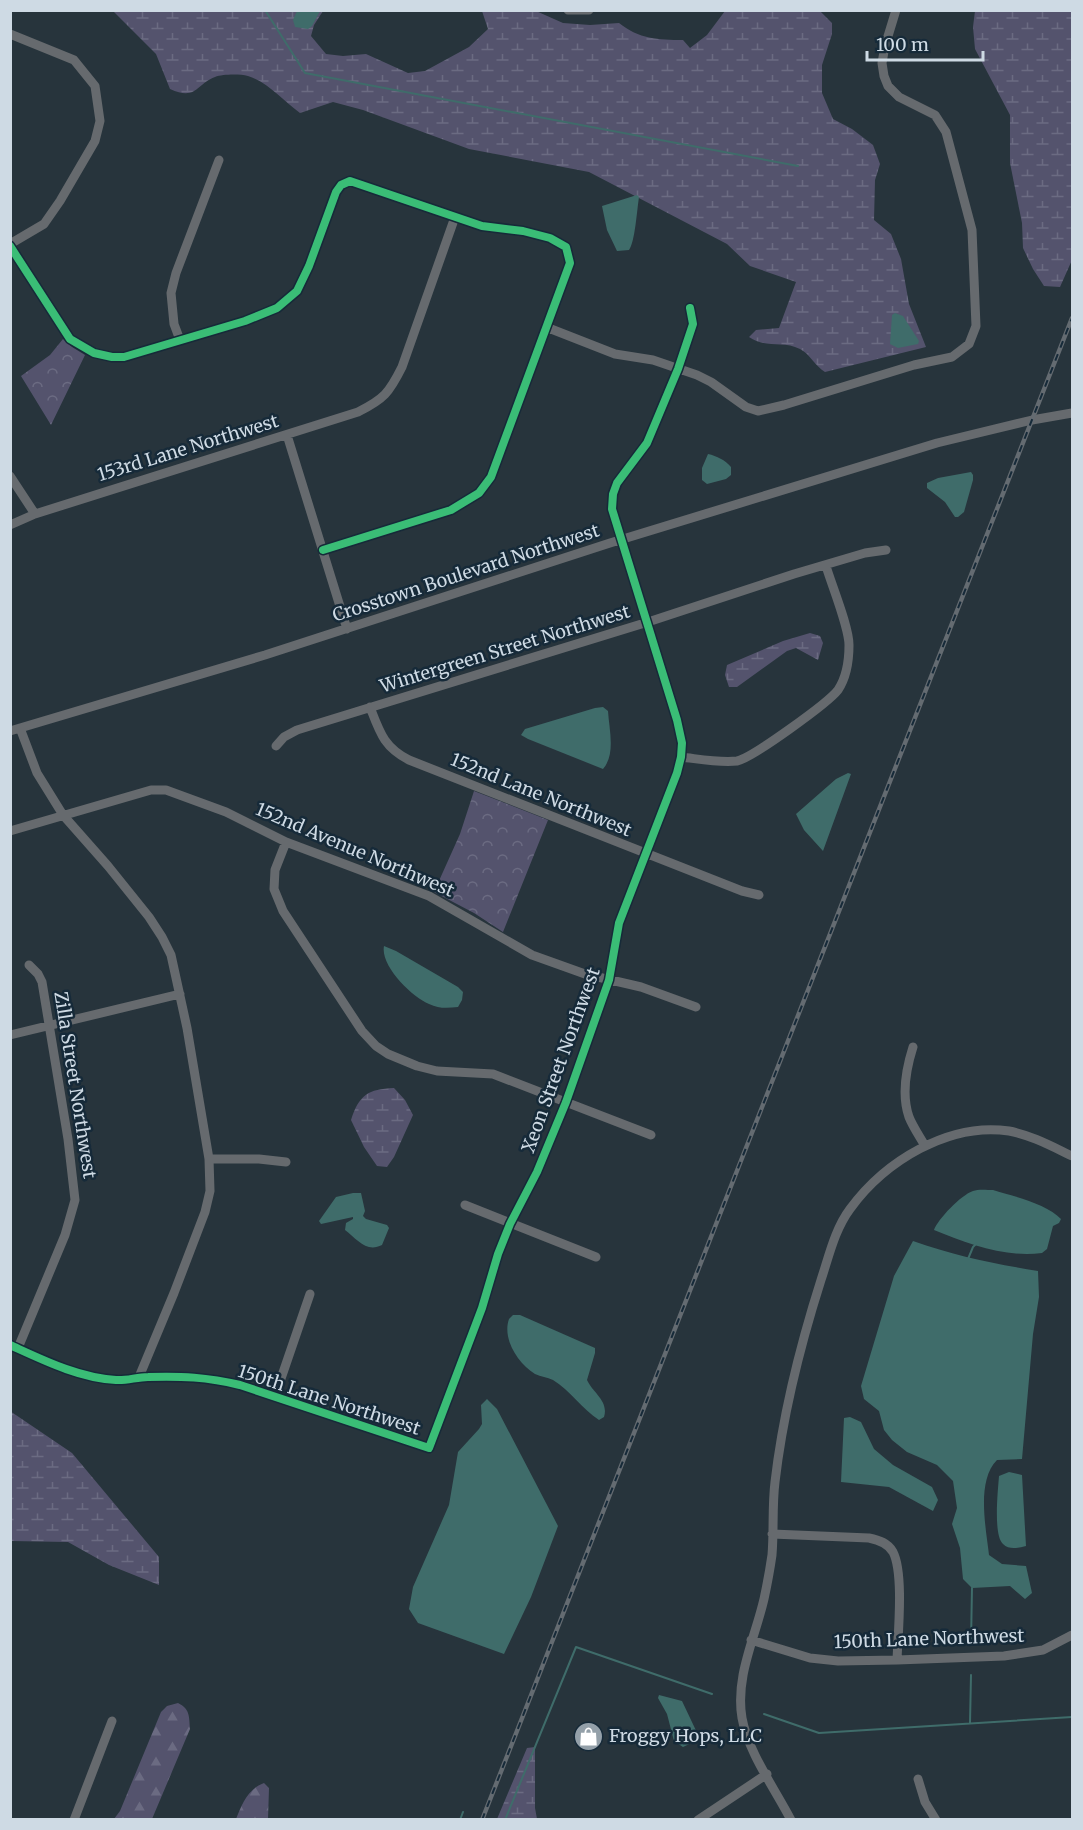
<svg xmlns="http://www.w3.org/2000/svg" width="1083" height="1830" font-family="Merriweather,serif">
	<defs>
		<pattern id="forest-firs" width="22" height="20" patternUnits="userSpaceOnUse" patternTransform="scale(1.5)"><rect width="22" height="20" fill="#54536d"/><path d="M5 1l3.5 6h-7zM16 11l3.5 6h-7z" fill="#6b6b82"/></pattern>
		<pattern id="wetland-marsh" width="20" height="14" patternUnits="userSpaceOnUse" patternTransform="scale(1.5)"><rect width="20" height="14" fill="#54536d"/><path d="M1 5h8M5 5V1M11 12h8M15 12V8" fill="none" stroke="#6b6b82"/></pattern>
		<pattern id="park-crowns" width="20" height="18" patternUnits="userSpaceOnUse" patternTransform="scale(1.5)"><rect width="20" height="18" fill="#54536d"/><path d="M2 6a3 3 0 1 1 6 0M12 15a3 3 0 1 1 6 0" fill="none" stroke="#6b6b82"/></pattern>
	</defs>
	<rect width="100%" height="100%" fill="#27343c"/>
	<path fill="url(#forest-firs)" d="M178 1703C190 1709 189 1716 190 1729L152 1819H114L120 1811 161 1712 167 1706Z
		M264 1783 269 1788 268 1819H236C242 1804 248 1789 264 1783Z"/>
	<path fill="url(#wetland-marsh)" d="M287 10 323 11 314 25 311 36 326 54 343 56 366 54 408 73 425 71 469 47 488 29 482 11H536L563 23 590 25 619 23C639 39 658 40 683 40L690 48 707 35 725 11H820L832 23V34L822 65V93L833 119 852 129 873 145 880 164 875 180 874 220 891 234 901 259 909 304 926 347 825 372C815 366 810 354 800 349 782 340 766 349 749 337L756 330 779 328 796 282 750 266 727 244 589 172 469 149 363 110 333 102 300 113C283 101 269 83 248 76 240 74 223 74 215 77 196 84 197 101 170 89L156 54 113 11Z
		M975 11H1072V260L1060 287 1044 286 1033 269 1023 248 1022 223 1010 163V115L975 49 973 27Z
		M810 633 820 636 823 643 818 660 796 648 787 651 737 687H729L725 675 727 665 783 641Z
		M394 1088 405 1100 413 1115 394 1157 387 1167 377 1166 364 1147 351 1120C359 1095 368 1089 394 1088Z
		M10 1411 72 1453 159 1557V1585L109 1565 68 1542 11 1541Z
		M535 1747V1808L537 1819H497L527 1748Z"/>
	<path fill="url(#park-crowns)" d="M63 339 72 347 85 355 51 425 21 376 50 355Z
		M474 791 548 820 503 932 474 913 434 892 460 834Z"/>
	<path fill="#3f6c6a" d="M297 11V10L320 11 312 26 308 29 295 27 293 20Z
		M637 195 639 197C637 210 635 242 629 250L617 251 607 230 602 206Z
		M895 313 903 316 919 341 918 344 898 348 890 344 892 315Z
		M708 454C717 456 725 460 731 467V475L726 479 707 484 702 480V468Z
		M971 472 973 475V480L964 512 958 517H955L945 502 927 488V483L938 478Z
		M603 707 608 711C609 729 616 754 603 769L528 739 521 735 525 729 595 708Z
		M848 773 851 774 823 851 804 830 796 814 836 779Z
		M384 946 396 951 458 987 463 992 462 1000 458 1007C448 1008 439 1009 429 1004 412 997 380 966 384 946Z
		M993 1190C1013 1196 1047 1204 1061 1219L1059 1223 1053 1226 1047 1249 1042 1253C1006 1258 968 1244 934 1230 938 1219 961 1195 973 1191 978 1189 987 1190 993 1190Z
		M353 1193H361L365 1211 363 1216 366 1219 387 1225 389 1228 382 1245C366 1253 357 1239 345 1230L346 1223 353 1219V1217L321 1224 319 1221 336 1197Z
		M913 1241C955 1256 995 1264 1038 1271L1039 1297 1033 1334 1022 1459 997 1460C976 1481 986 1528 989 1555L1002 1564 1026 1566 1032 1593 1025 1599 1010 1586 972 1588 963 1579 960 1548 952 1524 957 1508 953 1481 937 1465 907 1452 892 1440 884 1430 879 1411 864 1399 861 1386 894 1276Z
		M513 1315H520L595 1348V1353L587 1380C593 1393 609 1401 604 1417L599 1420C582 1409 570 1390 553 1380 547 1377 541 1377 535 1374 518 1363 502 1339 509 1319Z
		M487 1399 497 1409 558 1526 531 1597 504 1654 418 1623 409 1609 413 1587 449 1505 458 1452 479 1429 482 1424 481 1405Z
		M850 1417 861 1422 874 1449 893 1465 932 1487 938 1500 933 1511 889 1487 841 1482 844 1418Z
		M1009 1472 1022 1475 1026 1546C1018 1548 1009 1550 1003 1544 993 1535 998 1490 999 1476Z
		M659 1695 682 1701 700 1739 683 1747 674 1741 667 1714 658 1698Z"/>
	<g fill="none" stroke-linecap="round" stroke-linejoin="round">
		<path stroke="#3f6c6a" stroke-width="2" d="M265 10 305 73 798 166
			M968 1259 973 1247 977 1243
			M971 1642 972 1588
			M764 1714 819 1733 1072 1717
			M970 1723 971 1675
			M460 1820 463 1812
			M505 1820 576 1647 712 1694"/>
		<path stroke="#666a6e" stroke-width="9" d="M568 10H589
			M10 34 74 60 95 86 100 121 95 141 60 201 44 224 10 244
			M10 246 70 339 94 353 112 357H124L245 321 277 308 297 291 309 266 336 192 341 185 350 181 482 226 523 231 550 238 566 247 570 263 491 477 479 493 451 510 323 550
			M546 327 615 354 653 360 697 375 711 382 746 407 758 411 784 405 914 365 952 357 969 344 976 326 972 230 946 132 935 115 899 97 888 86 884 76 882 63 885 46 896 10
			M180 340 174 324 171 293 176 273 219 160
			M287 435 347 629
			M10 476 35 514
			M10 525 35 514 358 412C384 399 389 393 402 367L455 217
			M370 707C380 733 384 747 409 760L742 891 759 895
			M20 728 37 773 63 815 108 866 149 917 162 937 171 955 187 1028 209 1159 210 1191 205 1212 174 1293 139 1377
			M10 731 265 655 610 543 937 443 1032 420 1072 413
			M276 746 284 737 297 730 648 622 794 574 865 553 886 550
			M681 757C699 759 719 763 737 761 752 758 828 703 838 690 846 678 849 660 849 645 849 627 832 586 826 566
			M10 831 151 790H166L226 812 286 842 429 896 532 955 585 974 641 987 696 1007
			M286 842 275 870 274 889 283 911 362 1031 376 1046 388 1054 417 1066 437 1071 493 1074 651 1135
			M10 1035 180 994
			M913 1047C906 1069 901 1094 909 1117 913 1127 920 1137 925 1146
			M209 1159H259L286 1162
			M465 1205 596 1257
			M10 1345C43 1360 79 1378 116 1380 126 1381 137 1377 148 1377 181 1376 207 1377 240 1385L429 1448 482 1308 498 1254 510 1224 537 1172 566 1102 609 980 619 923 677 773 681 757 682 743 677 720 612 509 613 494 617 483 647 443 678 369 693 324 690 308
			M18 1348 65 1235 75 1200 68 1139 42 982 38 974 29 965
			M275 1396 310 1294
			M772 1534 869 1538C879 1540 888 1543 893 1552 904 1573 898 1634 897 1660
			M751 1640 810 1658 838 1661 897 1660 1004 1656 1043 1650 1072 1635
			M918 1779 925 1802 936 1820
			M74 1820 112 1721
			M698 1820 767 1774
			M791 1820C775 1789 748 1752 742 1718 735 1677 755 1638 764 1599 767 1585 770 1569 772 1555 774 1531 772 1506 775 1482 783 1413 800 1346 821 1280 829 1256 835 1229 850 1209 885 1161 949 1122 1009 1131 1031 1135 1053 1147 1072 1156"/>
		<defs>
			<path id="rail" d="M482 1820 1072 318"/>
		</defs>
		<use href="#rail" stroke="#646b71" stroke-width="4.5"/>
		<use href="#rail" stroke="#162a39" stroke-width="2" stroke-dasharray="7" stroke-linecap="butt"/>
		<defs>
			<path id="cycleway" d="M10 246 70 339 94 353 112 357H124L245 321 277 308 297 291 309 266 336 192 341 185 350 181 482 226 523 231 550 238 566 247 570 263 491 477 479 493 451 510 323 550
				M10 1345C43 1360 79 1378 116 1380 126 1381 137 1377 148 1377 181 1376 207 1377 240 1385L429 1448 482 1308 498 1254 510 1224 537 1172 566 1102 609 980 619 923 677 773 681 757 682 743 677 720 612 509 613 494 617 483 647 443 678 369 693 324 690 308"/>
		</defs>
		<use href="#cycleway" stroke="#162a39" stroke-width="11"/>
		<use href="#cycleway" stroke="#3abd76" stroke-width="8"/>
	</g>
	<defs>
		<symbol id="shop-disc" viewBox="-11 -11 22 22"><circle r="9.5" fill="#94a0a9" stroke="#162a39"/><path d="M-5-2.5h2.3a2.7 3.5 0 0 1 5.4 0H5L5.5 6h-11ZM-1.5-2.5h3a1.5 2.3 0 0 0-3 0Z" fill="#fff"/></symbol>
	</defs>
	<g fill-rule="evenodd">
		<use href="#shop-disc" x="572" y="1720" width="33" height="33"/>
	</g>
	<g text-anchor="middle" stroke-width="5" stroke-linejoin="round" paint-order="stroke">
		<g font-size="18" fill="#cedae4" stroke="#162a39">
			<text transform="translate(188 448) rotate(-17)" y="6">153rd Lane Northwest</text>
			<text transform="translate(466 573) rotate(-18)" y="6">Crosstown Boulevard Northwest</text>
			<text transform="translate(505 649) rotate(-17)" y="6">Wintergreen Street Northwest</text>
			<text transform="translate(541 795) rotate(22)" y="6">152nd Lane Northwest</text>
			<text transform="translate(355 850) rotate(23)" y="6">152nd Avenue Northwest</text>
			<text transform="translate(561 1060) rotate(-70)" y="6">Xeon Street Northwest</text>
			<text transform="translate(75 1085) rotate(81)" y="6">Zilla Street Northwest</text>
			<text transform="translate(329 1400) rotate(18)" y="6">150th Lane Northwest</text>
			<text transform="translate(929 1639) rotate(-2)" y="6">150th Lane Northwest</text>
		</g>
		<g font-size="18" fill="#cedae4" stroke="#162a39" text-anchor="start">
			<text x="609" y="1742">Froggy Hops, LLC</text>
		</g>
	</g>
	<rect width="1083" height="1830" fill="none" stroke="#cedae4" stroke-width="24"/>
	<path d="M867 51v9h116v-9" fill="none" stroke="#cedae4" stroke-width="3"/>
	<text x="876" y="51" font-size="18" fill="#cedae4" stroke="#162a39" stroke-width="4.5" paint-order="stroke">100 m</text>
</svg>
